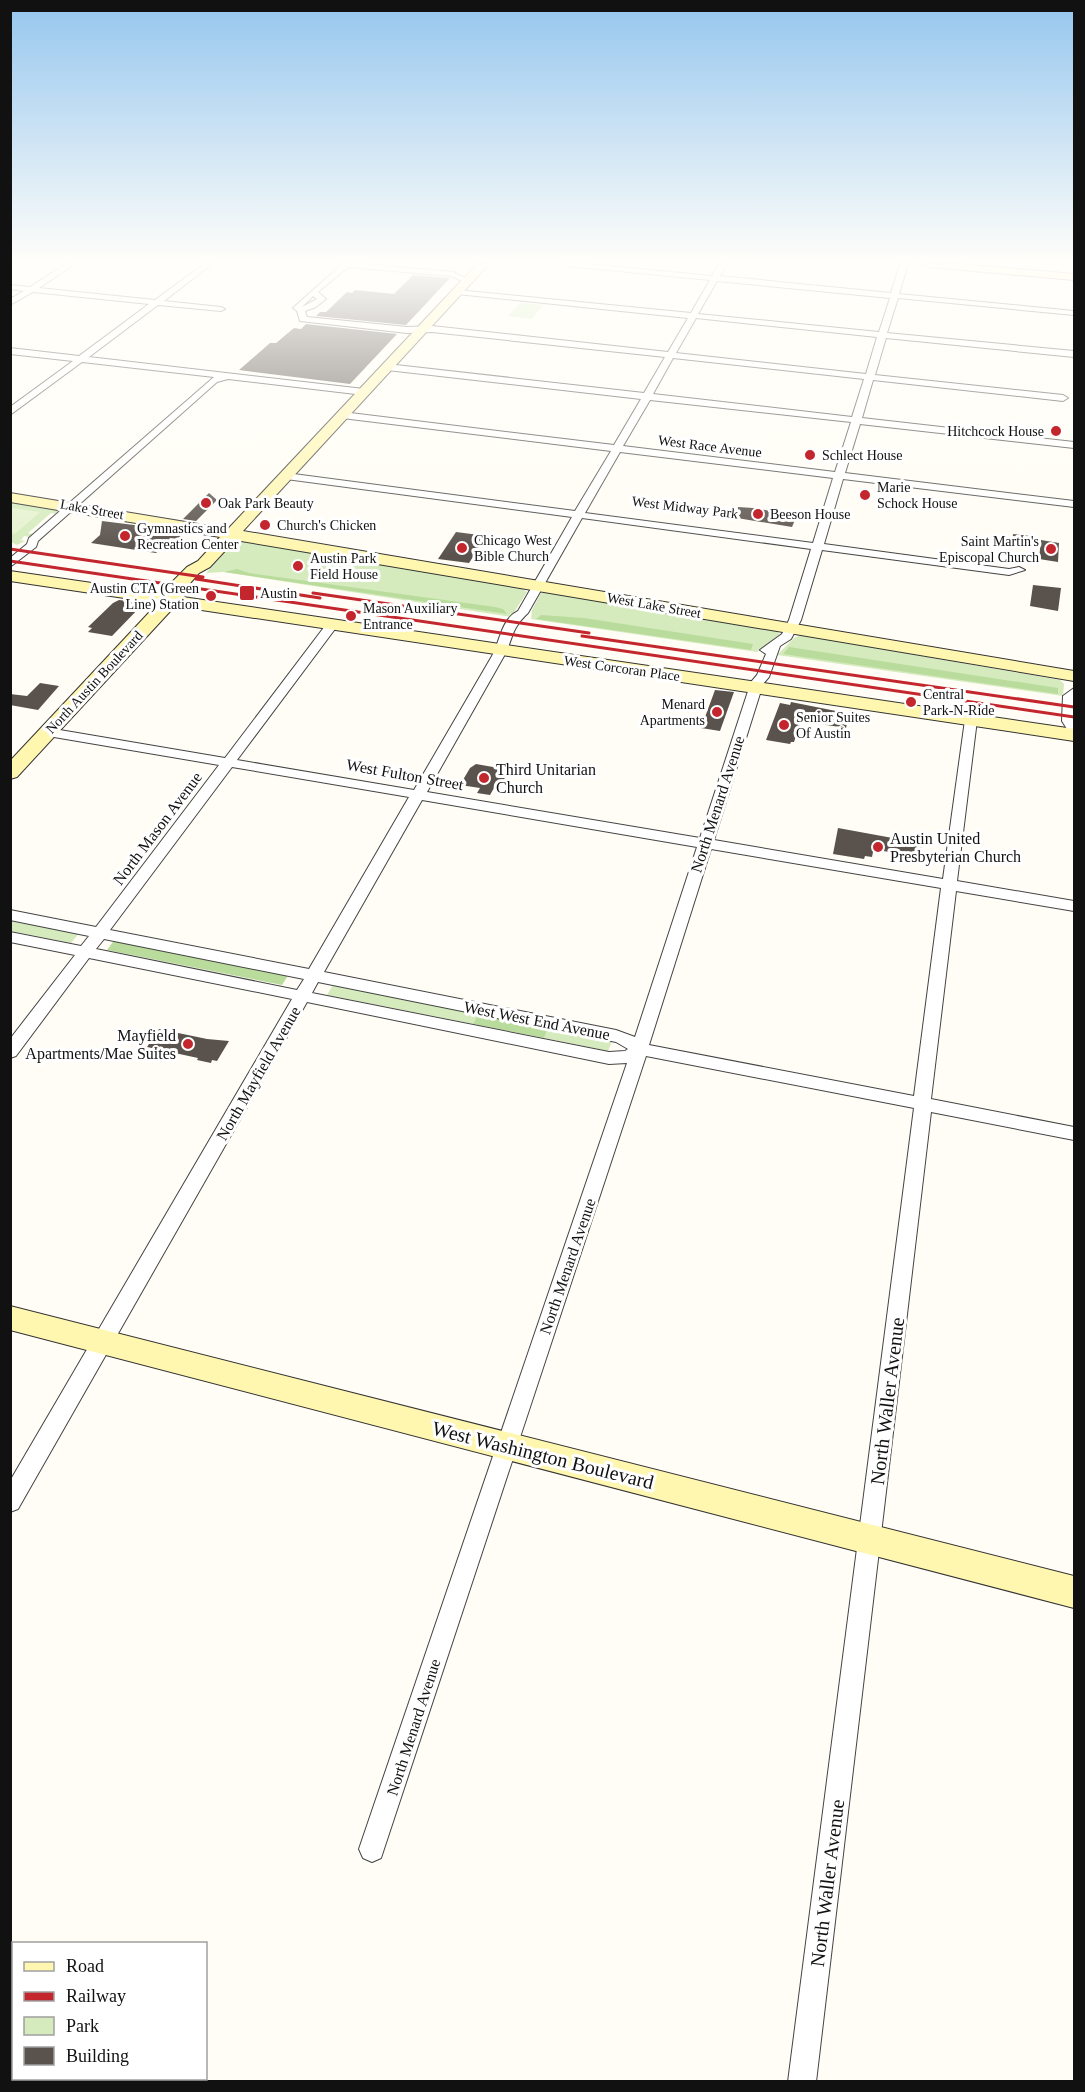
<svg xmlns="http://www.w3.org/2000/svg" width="1085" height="2092" font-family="Georgia,serif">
	<rect width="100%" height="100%" fill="#fffdf5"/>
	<path fill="#d5ebbd" d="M520 303 543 305 532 319 508 316Z
		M11 500 60 510 56 514 51 513 28 533 33 534 30 537 24 536 21 540 25 541 17 545 11 542Z
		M245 541 519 587 527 592 511 617 224 572 206 573 232 545Z
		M546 592 776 631 780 634 757 652 531 619 532 610 541 593Z
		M801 635 1060 680 1064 684 1063 696 777 655 794 638Z
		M10 918 80 932 71 943 11 931Z
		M334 983 479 1012 473 1024 327 995Z
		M549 1026 613 1039 608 1051 544 1038Z"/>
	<path fill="#b9dc9c" d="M237 569 249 573 495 607 503 609 507 614 224 572Z
		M541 615 584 618 753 644 751 650 536 619Z
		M789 647 1058 688V694L783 654Z
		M115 939 289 974 282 985 107 950Z
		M479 1012 549 1026 544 1038 473 1024Z"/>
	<path fill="#e6f2cf" d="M11 508 40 512 15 534 11 533Z"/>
	<path fill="#5a524d" d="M413 275 450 278 406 325 316 316 320 312H326L347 292 352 293 355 290 394 294Z
		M306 324 397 334 350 384 239 370 270 343H276L294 328 301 329Z
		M209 493 217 500 196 521 183 519Z
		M738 507 753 508 797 515 792 527 737 518Z
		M102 521 142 526 184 533 179 539 170 538 156 553 91 543 100 535Z
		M456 532 487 536 469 563 438 559Z
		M1013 534 1038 537 1037 548 1012 545Z
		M1041 540 1059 543 1058 562 1039 559Z
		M1033 585 1061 588 1058 611 1030 606Z
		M119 600 144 603 112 636 88 632 92 628 88 627 113 603Z
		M40 683 59 686 38 710 10 705V694L27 696Z
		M715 690 734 692 720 731 701 728Z
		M791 702 846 713 845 715H849L846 728 801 721 794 742H791L790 744 766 740 780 703 790 705Z
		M476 764 510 770 503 781H498L490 795 477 793 480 788 460 785 470 768Z
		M838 828 909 841 917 840 922 844 920 857 877 850V852H873L872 857 865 856 864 859 833 854Z
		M159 1029 207 1039 229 1041 217 1061 212 1060 211 1063 197 1060 198 1058 147 1047Z"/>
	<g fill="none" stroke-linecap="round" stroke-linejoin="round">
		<defs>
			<path id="street" d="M66 264H75L39 288 155 300 204 264H212L164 301 221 307 225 309 221 311 158 305 89 357 364 389 369 392 364 395 228 379 217 382 38 541 36 547 10 567V558L27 544 29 538 214 377 82 362 10 415V407L73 361 10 354V348L79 356 149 304 33 292 10 305V299L24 291 10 289V285L30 287Z
				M339 264H364L453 272 471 281 467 283 451 276 348 267 318 292 326 299 316 307 305 311 307 317 407 327 432 326 668 352 688 318 457 294 453 292 457 290 691 313 710 280 568 266 564 264H588L712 276 719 264H727L720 276 891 293 900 264H908L899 294 1074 311V315L898 298 887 333 1074 351V357L886 338 875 375 1063 395 1068 398 1063 401 873 380 862 418 1074 442V448L860 424 845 473 1074 501V507L843 479 824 544 1009 569 1019 567 1025 570 1009 575 822 550 801 620 791 639 780 646 769 677 763 684 714 840 943 879 965 720 971 716 977 720 957 881 1074 901V911L956 891 931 1099 1074 1127V1140L931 1112 816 2082H788L914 1108 646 1056 381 1858 372 1862 363 1858 359 1849 627 1063 609 1064 307 1002 18 1509 10 1512V1481L292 999 89 958 16 1056 10 1058V1039L75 955 10 942V932L81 946 89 936 10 920V910L96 927 219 765 48 736 42 732 48 728 225 758 328 622 332 621 338 625 237 760 414 790 492 656C500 642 501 619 518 611L572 517 286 479 281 476 286 473 575 511 611 451 342 418 337 415 342 412 614 445 641 399 387 370 383 367 387 364 644 393 665 357 432 332 407 333 300 321 297 311 293 308 340 266ZM717 281 890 298 879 332 698 314ZM313 296 317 299 302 307ZM696 318 877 337 866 374 676 353ZM673 358 864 379 852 417 653 394ZM650 400 851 422 835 472 623 446ZM620 452 833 478 813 543 585 513ZM582 518 811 549 789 620 782 634 760 650 766 654 757 675 751 682 700 838 427 792 504 656C514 637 510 630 528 613ZM232 767 409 797 309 969 110 930ZM422 800 697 847 635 1037 616 1030 324 972ZM711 849 941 888 914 1096 649 1045ZM104 939 304 979 297 990 96 949ZM318 982 616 1042 628 1049 625 1051 609 1052 312 993Z
				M1074 688V738L1072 739 1065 735 1067 729 1062 721 1063 696Z"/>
			<path id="secondary" d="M477 264H489L243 531 1074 671V681L235 540 210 567 199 573 185 589 186 592 183 597 1074 729V741L175 606 17 777 10 779V761L158 603 10 581V571L167 594 170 584 187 567 198 561 220 537 10 502V493L228 529Z
				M923 264H962L1074 274V280L929 267Z
				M10 1306 1074 1576V1608L10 1330Z
				M10 2006 14 2007V2047L10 2046Z
				M137 2078H184L185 2082H138Z"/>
		</defs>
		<use href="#street" stroke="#444" stroke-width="2"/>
		<use href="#secondary" stroke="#333" stroke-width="2"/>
		<use href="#street" fill="#fff" fill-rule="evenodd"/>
		<use href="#secondary" fill="#fff6b0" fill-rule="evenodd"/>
		<path stroke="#c4262e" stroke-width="3" d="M10 549 203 577
			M10 561 1074 717
			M196 579 320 598
			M313 593 589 633
			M582 636 1074 707"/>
	</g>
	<linearGradient id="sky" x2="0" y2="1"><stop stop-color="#95c6ee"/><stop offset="0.47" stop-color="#fffefa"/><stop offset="1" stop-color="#fffefa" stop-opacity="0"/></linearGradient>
	<rect width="1085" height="556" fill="url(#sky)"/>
	<g fill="#c4262e" stroke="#fff" stroke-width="2">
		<circle cx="1056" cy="431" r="6"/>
		<circle cx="810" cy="455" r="6"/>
		<circle cx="865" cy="495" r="6"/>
		<circle cx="206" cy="503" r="6"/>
		<circle cx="758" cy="514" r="6"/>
		<circle cx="265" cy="525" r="6"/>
		<circle cx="125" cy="536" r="6"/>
		<circle cx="462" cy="548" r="6"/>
		<circle cx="1051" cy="549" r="6"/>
		<circle cx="298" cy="566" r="6"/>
		<rect x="239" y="585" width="16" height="16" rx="3"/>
		<circle cx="211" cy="596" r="6"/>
		<circle cx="351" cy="616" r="6"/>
		<circle cx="911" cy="702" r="6"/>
		<circle cx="717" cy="712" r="6"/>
		<circle cx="784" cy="725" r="6"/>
		<circle cx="484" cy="778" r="6"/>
		<circle cx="878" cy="847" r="6"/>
		<circle cx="188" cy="1044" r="6"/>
	</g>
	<g text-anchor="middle" stroke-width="6" stroke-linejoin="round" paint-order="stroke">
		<g font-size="14" fill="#111" stroke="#fff" text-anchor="start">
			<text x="1044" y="436" text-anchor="end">Hitchcock House</text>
			<text x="822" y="460">Schlect House</text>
			<text x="877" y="492">Marie<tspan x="877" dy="16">Schock House</tspan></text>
			<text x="218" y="508">Oak Park Beauty</text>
			<text x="770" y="519">Beeson House</text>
			<text x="277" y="530">Church's Chicken</text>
			<text x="137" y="533">Gymnastics and<tspan x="137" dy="16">Recreation Center</tspan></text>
			<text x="474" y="545">Chicago West<tspan x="474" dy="16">Bible Church</tspan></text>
			<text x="1039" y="546" text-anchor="end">Saint Martin's<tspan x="1039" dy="16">Episcopal Church</tspan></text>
			<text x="310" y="563">Austin Park<tspan x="310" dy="16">Field House</tspan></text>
			<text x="199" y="593" text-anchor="end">Austin CTA (Green<tspan x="199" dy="16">Line) Station</tspan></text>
			<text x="260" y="598">Austin</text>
			<text x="363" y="613">Mason Auxiliary<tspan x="363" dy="16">Entrance</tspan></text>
			<text x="923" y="699">Central<tspan x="923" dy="16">Park-N-Ride</tspan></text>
			<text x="705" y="709" text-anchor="end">Menard<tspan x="705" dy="16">Apartments</tspan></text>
			<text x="796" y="722">Senior Suites<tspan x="796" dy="16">Of Austin</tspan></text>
		</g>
		<g font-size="14" fill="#111" stroke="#fff">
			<text transform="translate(710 446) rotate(7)" y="5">West Race Avenue</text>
			<text transform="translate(685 507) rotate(7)" y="5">West Midway Park</text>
			<text transform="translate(92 509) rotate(10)" y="5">Lake Street</text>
			<text transform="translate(654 605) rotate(10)" y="5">West Lake Street</text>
			<text transform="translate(622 668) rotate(8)" y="5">West Corcoran Place</text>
			<text transform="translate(94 682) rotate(-47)" y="5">North Austin Boulevard</text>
		</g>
		<g font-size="16" fill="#111" stroke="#fff" text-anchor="start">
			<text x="496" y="775">Third Unitarian<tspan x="496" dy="18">Church</tspan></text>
			<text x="890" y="844">Austin United<tspan x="890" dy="18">Presbyterian Church</tspan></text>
			<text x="176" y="1041" text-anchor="end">Mayfield<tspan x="176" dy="18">Apartments/Mae Suites</tspan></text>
		</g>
		<g font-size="16" fill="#111" stroke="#fff">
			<text transform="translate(405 774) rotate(10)" y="6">West Fulton Street</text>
			<text transform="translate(717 804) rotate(-72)" y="6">North Menard Avenue</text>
			<text transform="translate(157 828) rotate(-53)" y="6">North Mason Avenue</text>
			<text transform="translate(537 1020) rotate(11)" y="6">West West End Avenue</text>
			<text transform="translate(258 1073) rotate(-60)" y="6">North Mayfield Avenue</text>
			<text transform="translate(567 1266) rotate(-71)" y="6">North Menard Avenue</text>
			<text transform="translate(413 1727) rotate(-72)" y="6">North Menard Avenue</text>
		</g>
		<g font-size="20" fill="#111" stroke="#fff">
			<text transform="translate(887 1401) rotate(-83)" y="7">North Waller Avenue</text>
			<text transform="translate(543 1455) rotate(14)" y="7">West Washington Boulevard</text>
			<text transform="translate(827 1883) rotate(-83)" y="7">North Waller Avenue</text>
		</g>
	</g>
	<rect width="1085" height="2092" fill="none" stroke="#111111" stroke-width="24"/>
	<rect x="12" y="1942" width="195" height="138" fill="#ffffff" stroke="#a0a0a0" stroke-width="1.5"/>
	<rect x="24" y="1962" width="30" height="9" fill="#fff6b0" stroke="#a0a0a0" stroke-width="1.5"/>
	<text x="66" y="1972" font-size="18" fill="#111111">Road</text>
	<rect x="24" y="1992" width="30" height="9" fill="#c4262e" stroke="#a0a0a0" stroke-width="1.5"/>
	<text x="66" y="2002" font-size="18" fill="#111111">Railway</text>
	<rect x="24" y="2017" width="30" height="18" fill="#d5ebbd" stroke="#a0a0a0" stroke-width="1.5"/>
	<text x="66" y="2032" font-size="18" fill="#111111">Park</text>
	<rect x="24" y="2047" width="30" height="18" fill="#5a524d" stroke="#a0a0a0" stroke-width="1.5"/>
	<text x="66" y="2062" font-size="18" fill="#111111">Building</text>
</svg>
